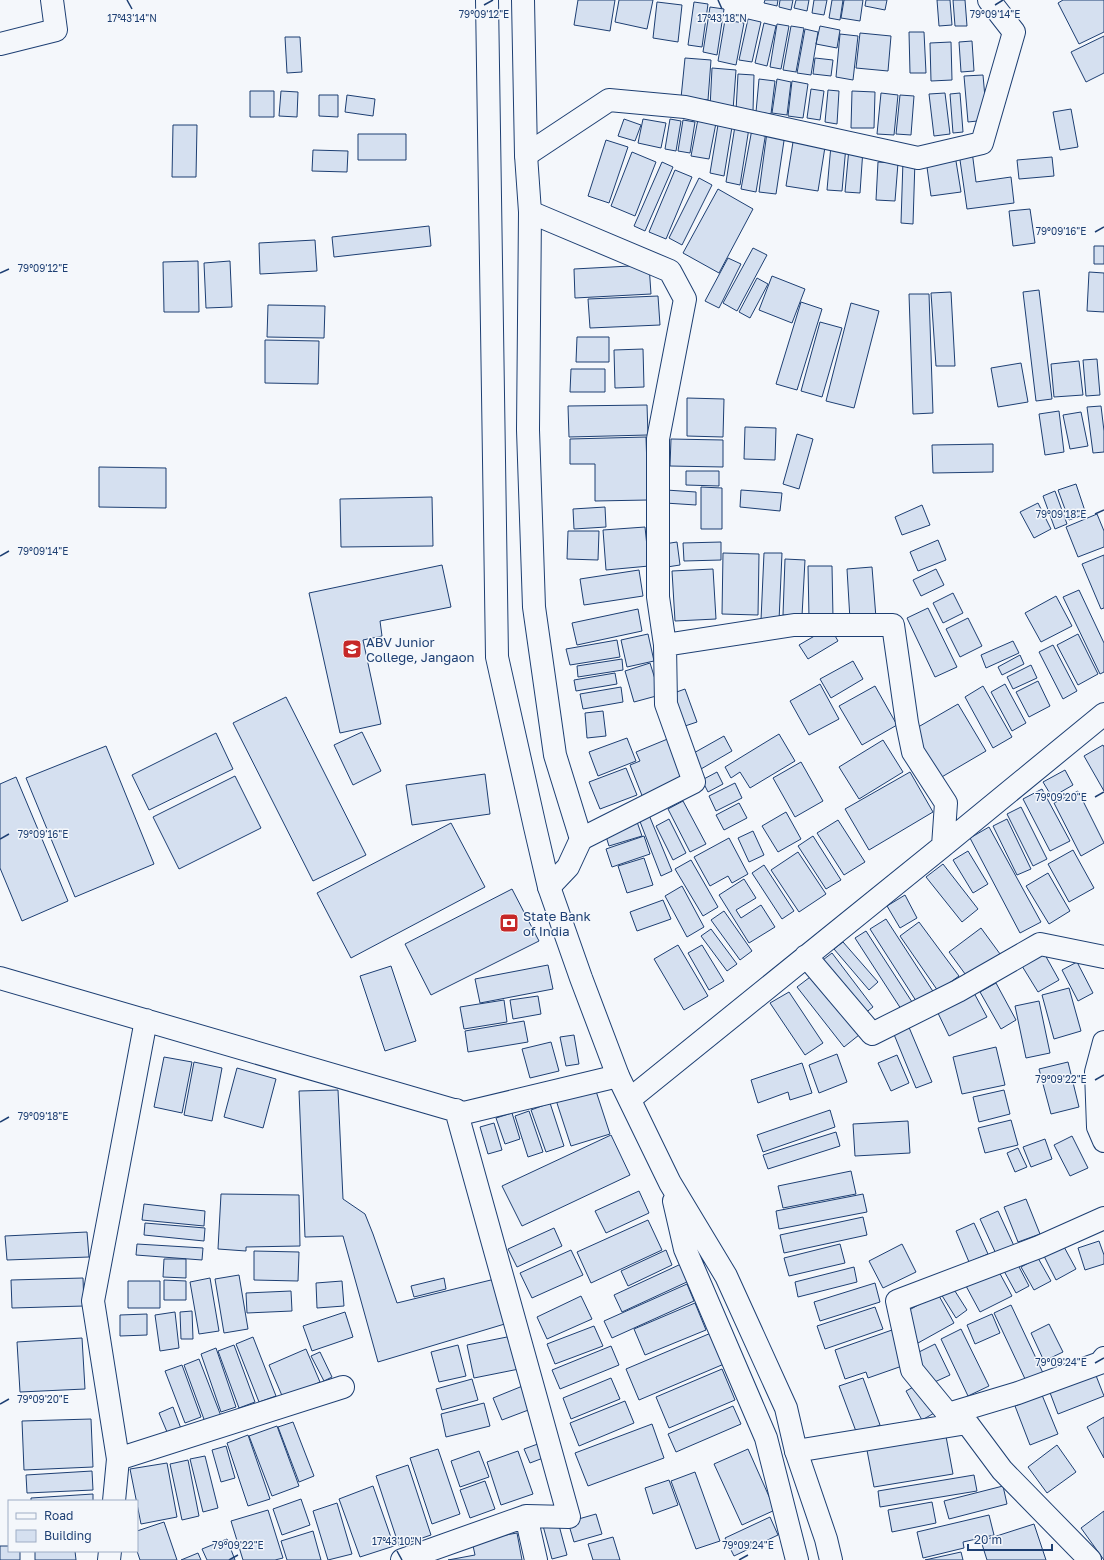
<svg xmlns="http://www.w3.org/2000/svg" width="1104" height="1560" font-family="'Golos Text',sans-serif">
	<rect width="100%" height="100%" fill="#f4f7fb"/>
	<path fill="#d5e0f0" stroke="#1d3f73" d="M578 0H615L610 31 574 25Z
		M619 0H653L647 29 615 22Z
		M765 0H778L777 6 764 3Z
		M780 0H793L791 10 779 7Z
		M796 0H809L807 11 794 8Z
		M814 0H827L824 15 812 13Z
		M832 0H843L840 20 829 18Z
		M844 0H863L860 21 841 18Z
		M866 0H887L885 10 865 6Z
		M937 0H950L952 25 939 26Z
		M953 0H965L967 26H955Z
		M1063 0H1104V32L1079 44 1058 3Z
		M657 2 682 5 678 42 653 38Z
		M694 2 708 4 702 47 688 45Z
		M710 7 724 9 717 55 703 52Z
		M748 19 761 22 752 62 739 60Z
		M725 20 744 23 736 65 718 61Z
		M764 23 776 26 767 66 755 63Z
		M777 24 789 26 781 69 770 67Z
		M791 26 804 28 796 72 783 70Z
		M820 26 840 30 837 48 816 44Z
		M805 29 818 32 811 75 797 73Z
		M909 32H924L926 73H910Z
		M860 33 891 36 888 71 856 68Z
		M840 34 858 36 853 80 836 77Z
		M1104 36V73L1086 82 1071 52Z
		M285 37H300L302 72 287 73Z
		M972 41 974 71 961 72 959 42Z
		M951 42 952 80 931 81 930 43Z
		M685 58 711 60 708 100 681 98Z
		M815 58 833 60 831 76 813 74Z
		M712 68 736 70 733 110 710 108Z
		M738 74 754 75 753 111H736Z
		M983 75 987 120 968 122 964 76Z
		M759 79 775 81 771 114 756 112Z
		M777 79 791 82 787 115 772 113Z
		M792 81 808 84 803 118 788 116Z
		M811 89 824 91 820 120 807 118Z
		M828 90 839 91 837 124 825 122Z
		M250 91H274V117H250Z
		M281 91 298 92 297 117 279 116Z
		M852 91 875 92 874 128H851Z
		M881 93 898 95 894 135 877 134Z
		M945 93 950 134 934 136 929 94Z
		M960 93 963 132 953 133 950 94Z
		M319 95H338V117L319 116Z
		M347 95 375 99 373 116 345 112Z
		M900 95 914 96 911 135 896 134Z
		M1071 109 1078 147 1060 150 1053 112Z
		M624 119 641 125 635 141 618 136Z
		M643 119 666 123 661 148 638 143Z
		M670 119 681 121 676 151 665 149Z
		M698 119 716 123 709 159 691 156Z
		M683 120 695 122 690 153 678 151Z
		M173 125H197L196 177H172Z
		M718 125 732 127 724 176 710 173Z
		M735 126 749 128 740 185 726 182Z
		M752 129 766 132 756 192 741 189Z
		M767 132 785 134 776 194 759 192Z
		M358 134H406V160H358Z
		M606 140 628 147 609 203 588 196Z
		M793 142 825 147 818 191 786 186Z
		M831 145 846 146 842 191 827 190Z
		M849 148 863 149 860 193 845 192Z
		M313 150 348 151 347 172 312 171Z
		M972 151 976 182 1011 177 1014 203 967 209 959 153Z
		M632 152 656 162 635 216 611 206Z
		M955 155 961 192 931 196 926 160Z
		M1052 157 1054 176 1019 179 1017 160Z
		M903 160H915L913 224 901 223Z
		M662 162 673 167 645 231 634 226Z
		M878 162 898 163 895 201 876 200Z
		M675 170 692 177 666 239 649 232Z
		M699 178 712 185 682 245 669 238Z
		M718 189 753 209 719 273 683 253Z
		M1030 209 1035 243 1013 246 1009 211Z
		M429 226 431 246 334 257 332 237Z
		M315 240 317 271 260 274 259 243Z
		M1094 246H1104V264H1094Z
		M753 248 767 255 737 311 723 303Z
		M728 258 741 264 719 308 705 301Z
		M198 261 199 312H164L163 262Z
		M230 261 232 307 206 308 204 263Z
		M649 265 651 294 575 298 574 269Z
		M1089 272 1104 273V312L1087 311Z
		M772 276 805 289 792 323 759 310Z
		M757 278 768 284 750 318 739 312Z
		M1039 290 1052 399 1036 401 1023 292Z
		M951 292 955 366H936L931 293Z
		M909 294H929L933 413 913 414Z
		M658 296 660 325 590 328 588 299Z
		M801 302 822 309 797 390 776 384Z
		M851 303 879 311 854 408 826 401Z
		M268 305 325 306 324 338 267 337Z
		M820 322 842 328 822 397 801 391Z
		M577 337H609V362H576Z
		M265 340 319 341 318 384 265 383Z
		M643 349 644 387 615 388 614 350Z
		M1097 359 1100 395 1086 396 1083 360Z
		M1079 361 1083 395 1054 397 1051 364Z
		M1021 363 1028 402 998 407 991 368Z
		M571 369H605V392H570Z
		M687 398 724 399 723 437 687 436Z
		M647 405 648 435 569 437 568 406Z
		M1101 406 1104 431V452L1093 453 1087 407Z
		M1059 411 1064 452 1045 455 1039 414Z
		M1081 412 1088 446 1070 449 1063 415Z
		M745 427 776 428 775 460 744 459Z
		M797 434 813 439 799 489 783 484Z
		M646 437 648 500 595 501V464H570V439Z
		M671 439 723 440V467L670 466Z
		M993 444V472L933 473 932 445Z
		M99 467 166 468V508L99 507Z
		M686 471H719V486L686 485Z
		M1076 484 1086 514 1069 520 1058 490Z
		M701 487 722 488V529H701Z
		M666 490 696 492V505L665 503Z
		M741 490 782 493 780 511 740 507Z
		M1055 491 1067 524 1055 529 1043 496Z
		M432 497 433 546 341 547 340 499Z
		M1038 503 1051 529 1034 538 1020 512Z
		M922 505 930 525 902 535 895 517Z
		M605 507 606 527 574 529 573 509Z
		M1097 514 1104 531V547L1078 557 1066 527Z
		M645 527 649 566 606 570 603 530Z
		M568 531H599L598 560 567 559Z
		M938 540 946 560 918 571 910 552Z
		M677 542 680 565 667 567 664 544Z
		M721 542V560L684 561 683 543Z
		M723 553 759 554 758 615 722 614Z
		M764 553H782L779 621 761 620Z
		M1104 555V608L1101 609 1082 564Z
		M785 559 805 560 802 616 783 615Z
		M442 565 451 607 380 621 382 636 363 640 381 724 340 733 309 593Z
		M808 566H832L833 618H809Z
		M872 567 876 618 850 620 847 569Z
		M713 569 716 619 675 621 672 571Z
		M936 569 944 585 921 596 913 580Z
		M639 570 643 596 584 605 580 579Z
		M1079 590 1104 643V672L1100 674 1063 597Z
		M953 593 963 613 943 623 933 603Z
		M1056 596 1072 626 1041 642 1025 613Z
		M928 608 957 667 935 677 907 618Z
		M638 609 642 631 577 645 572 623Z
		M968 618 982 646 960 657 946 629Z
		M830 627 838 641 808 659 799 645Z
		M648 634 654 661 627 667 621 640Z
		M1078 634 1098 674 1078 685 1057 645Z
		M617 640 620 657 570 665 566 649Z
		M1013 641 1019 653 986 668 981 655Z
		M1053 645 1077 691 1063 699 1039 652Z
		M1020 655 1024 664 1002 675 998 667Z
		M622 659 623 670 578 677 577 666Z
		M853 661 863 679 831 698 820 679Z
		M650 663 660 695 634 702 625 671Z
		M1031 665 1037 678 1013 689 1007 677Z
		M615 673 617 684 576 691 574 680Z
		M1038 681 1050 706 1029 717 1016 692Z
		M820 684 839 719 809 735 790 701Z
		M1005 684 1026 723 1012 731 991 692Z
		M875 686 897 725 862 745 839 706Z
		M983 686 1012 737 993 748 965 697Z
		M621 687 623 702 583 709 580 694Z
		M685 689 697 722 682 727 671 694Z
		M286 697 366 855 313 881 233 723Z
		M958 704 986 751 940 778 913 730Z
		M603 711 606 736 587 738 585 713Z
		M362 732 381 771 353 785 334 745Z
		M216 733 233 769 149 810 132 775Z
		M779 734 795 761 750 788 740 772 731 778 725 767Z
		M724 736 732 751 701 769 692 754Z
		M627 738 636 761 598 776 589 752Z
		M670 738 688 780 643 798 630 765 640 761 636 752Z
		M883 740 903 772 859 799 839 767Z
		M1103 745 1104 747V791L1084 756Z
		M106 746 154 864 75 897 26 778Z
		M801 762 823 801 795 817 773 778Z
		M626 768 637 795 600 809 589 782Z
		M1065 770 1073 785 1052 797 1043 782Z
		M717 772 723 784 708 792 702 780Z
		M910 772 933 812 869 850 845 809Z
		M485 774 490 814 412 825 406 785Z
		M235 776 261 828 179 869 153 817Z
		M16 777 68 901 22 921 0 868V784Z
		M735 783 742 798 716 811 709 796Z
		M1042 789 1070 841 1050 851 1023 799Z
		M1078 791 1104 843 1081 856 1054 803Z
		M683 801 706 844 690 852 668 809Z
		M739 803 747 818 724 830 716 815Z
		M1021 807 1047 859 1033 866 1007 814Z
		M786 812 801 839 778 852 762 826Z
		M649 815 672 871 661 876 639 819Z
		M636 819 642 836 609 846 604 830Z
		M669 819 686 853 673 860 656 826Z
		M1007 819 1031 869 1017 875 993 826Z
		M838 820 865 862 844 875 817 833Z
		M451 823 485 887 351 958 317 893Z
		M989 827 1041 922 1020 933 970 838Z
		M753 831 764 855 749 862 738 838Z
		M644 836 650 854 612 867 606 849Z
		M813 836 841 880 826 889 798 846Z
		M729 838 748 874 732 883 728 876 710 886 694 857Z
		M1073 850 1094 888 1069 902 1048 864Z
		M968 851 988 884 973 893 953 860Z
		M798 852 826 894 799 912 771 870Z
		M644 858 653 885 627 893 618 866Z
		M691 860 718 907 703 916 675 869Z
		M943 864 978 909 962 922 926 877Z
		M764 865 794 911 782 919 752 873Z
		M1048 873 1070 911 1049 924 1026 886Z
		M744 879 756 898 736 910 741 918 761 905 775 927 749 943 719 895Z
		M682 886 704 927 687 937 665 896Z
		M512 889 539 941 431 995 405 944Z
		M905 895 917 918 900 928 887 906Z
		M663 900 671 919 637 931 630 912Z
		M724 911 752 951 740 960 711 920Z
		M886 919 936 996 920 1007 870 929Z
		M919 922 959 976 938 991 900 936Z
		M981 928 1003 958 971 982 949 952Z
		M711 929 737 964 727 971 701 936Z
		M866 931 914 1005 903 1012 855 938Z
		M843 942 878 982 869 990 834 949Z
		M678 945 708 996 684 1010 654 959Z
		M702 945 724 981 709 990 688 953Z
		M832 953 873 1007 860 1017 819 963Z
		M1044 953 1059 980 1038 992 1022 966Z
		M1077 962 1093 993 1078 1001 1062 970Z
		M548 965 553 989 480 1003 475 979Z
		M391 966 416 1041 385 1051 360 976Z
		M818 971 864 1031 844 1047 797 987Z
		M996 983 1016 1020 1001 1029 980 992Z
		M1069 988 1081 1031 1054 1039 1042 995Z
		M789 992 823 1043 805 1055 770 1003Z
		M974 993 987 1017 949 1036 937 1011Z
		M538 996 541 1014 513 1019 510 1000Z
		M504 1000 507 1022 464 1029 460 1007Z
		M1039 1001 1050 1053 1026 1058 1015 1006Z
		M524 1021 528 1042 468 1052 465 1031Z
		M908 1025 932 1082 916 1088 893 1032Z
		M574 1035 579 1064 566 1066 560 1037Z
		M551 1042 559 1071 530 1078 522 1049Z
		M996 1047 1005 1085 962 1094 953 1057Z
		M837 1054 847 1082 819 1093 809 1065Z
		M897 1055 909 1083 891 1091 878 1063Z
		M164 1057 192 1062 182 1113 154 1107Z
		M194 1062 222 1068 212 1121 184 1115Z
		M1068 1062 1079 1107 1051 1114 1039 1069Z
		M802 1063 812 1093 790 1100 788 1092 758 1103 751 1080Z
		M237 1068 276 1079 263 1128 224 1117Z
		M594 1085 610 1134 571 1146 555 1097Z
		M338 1090 343 1199 365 1214 373 1234 397 1303 495 1279 508 1323 378 1362 343 1236 305 1237 299 1091Z
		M1004 1090 1010 1114 979 1122 973 1097Z
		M550 1103 564 1146 546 1152 531 1110Z
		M830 1110 835 1127 763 1152 757 1135Z
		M529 1111 543 1152 528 1157 515 1116Z
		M512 1113 520 1139 505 1144 496 1118Z
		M1011 1120 1018 1145 985 1153 978 1128Z
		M908 1121 910 1153 855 1156 853 1124Z
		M494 1123 502 1150 488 1154 480 1127Z
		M836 1132 840 1146 768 1169 763 1155Z
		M611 1135 630 1175 522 1226 502 1186Z
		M1072 1136 1088 1168 1070 1176 1054 1145Z
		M1045 1139 1052 1159 1031 1167 1023 1147Z
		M1018 1148 1027 1167 1015 1172 1007 1153Z
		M851 1171 856 1194 783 1208 778 1186Z
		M639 1191 649 1213 606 1233 595 1211Z
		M221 1194 299 1195 300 1246 246 1247V1251L218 1249Z
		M863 1194 867 1212 779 1229 776 1211Z
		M1026 1199 1040 1234 1018 1242 1004 1207Z
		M144 1204 205 1211 204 1226 142 1220Z
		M998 1211 1015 1248 997 1256 980 1219Z
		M863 1217 867 1235 784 1253 780 1235Z
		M648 1220 662 1250 591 1283 577 1252Z
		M145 1223 205 1228 204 1241 144 1235Z
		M974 1223 988 1254 969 1262 956 1231Z
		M554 1228 562 1246 517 1267 508 1249Z
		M87 1232 89 1257 7 1260 5 1236Z
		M1099 1241 1104 1255V1264L1085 1270 1078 1248Z
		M137 1244 203 1248 202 1260 136 1255Z
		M840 1244 845 1263 789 1276 784 1258Z
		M902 1244 916 1272 883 1288 869 1261Z
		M1063 1245 1076 1269 1056 1280 1044 1256Z
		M571 1250 583 1275 532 1298 520 1273Z
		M666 1250 672 1265 628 1286 621 1271Z
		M254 1251 299 1252 298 1281 254 1280Z
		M1038 1258 1051 1281 1034 1290 1021 1267Z
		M164 1259H186V1278L163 1277Z
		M1017 1263 1029 1286 1016 1293 1004 1271Z
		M681 1264 689 1281 622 1312 614 1295Z
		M854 1267 857 1282 798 1297 795 1282Z
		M998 1270 1012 1296 980 1312 966 1286Z
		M239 1275 248 1329 224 1333 215 1279Z
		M83 1278 84 1306 12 1308 11 1280Z
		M210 1278 219 1331 199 1334 190 1282Z
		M444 1278 446 1289 414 1297 411 1286Z
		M164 1280 186 1281V1300H164Z
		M128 1281H160V1308H128Z
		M342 1281 344 1306 317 1308 316 1283Z
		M875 1283 880 1302 820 1321 814 1302Z
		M687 1284 694 1301 612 1338 604 1321Z
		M953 1288 967 1310 956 1318 941 1294Z
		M291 1291 292 1311 247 1313 246 1293Z
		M938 1294 954 1323 918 1343 902 1314Z
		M581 1296 592 1319 547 1339 537 1317Z
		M695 1303 706 1330 645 1355 634 1329Z
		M1011 1305 1043 1373 1026 1381 994 1313Z
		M875 1307 883 1329 825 1349 817 1326Z
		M192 1311 193 1339H181L180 1312Z
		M175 1312 179 1348 160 1351 155 1315Z
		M345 1312 353 1337 312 1351 303 1326Z
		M147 1314V1335L120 1336V1315Z
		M992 1314 1000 1333 975 1344 967 1325Z
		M1049 1324 1063 1352 1044 1361 1031 1333Z
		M594 1326 603 1346 555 1364 547 1344Z
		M961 1329 989 1386 968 1396 941 1339Z
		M892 1330 905 1365 868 1378 866 1372 845 1379 835 1350Z
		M711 1333 724 1364 639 1400 626 1369Z
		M517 1335 524 1368 474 1378 467 1345Z
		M253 1337 276 1396 259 1402 236 1344Z
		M82 1338 85 1389 20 1392 17 1342Z
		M935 1344 950 1375 928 1385 913 1355Z
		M234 1345 255 1402 239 1408 218 1351Z
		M458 1345 466 1376 439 1382 431 1352Z
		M611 1346 619 1365 560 1389 552 1370Z
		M216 1348 236 1407 221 1412 201 1354Z
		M306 1349 320 1382 283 1398 269 1365Z
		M320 1352 332 1377 324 1381 311 1356Z
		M199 1359 221 1416 205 1422 184 1365Z
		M182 1365 201 1417 185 1423 165 1371Z
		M722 1369 735 1400 669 1428 656 1397Z
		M1095 1373 1104 1396 1058 1414 1049 1390Z
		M611 1378 620 1399 571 1419 563 1398Z
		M863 1378 880 1425 857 1434 839 1386Z
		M472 1379 478 1400 442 1410 436 1389Z
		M530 1383 539 1406 502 1420 493 1398Z
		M921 1383 936 1412 922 1420 906 1391Z
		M1042 1395 1058 1434 1030 1445 1015 1406Z
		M625 1401 634 1423 579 1446 570 1423Z
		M484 1403 490 1426 446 1437 441 1414Z
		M733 1406 741 1424 676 1452 668 1434Z
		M173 1407 183 1434 170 1439 159 1413Z
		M1104 1417V1458L1087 1427Z
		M91 1419 93 1467 24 1470 22 1421Z
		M293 1422 314 1476 299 1482 278 1427Z
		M652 1424 664 1458 588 1486 575 1453Z
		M277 1426 299 1486 272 1496 249 1436Z
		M945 1431 953 1474 874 1487 866 1445Z
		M248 1435 270 1499 248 1506 227 1443Z
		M546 1441 551 1455 530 1463 524 1449Z
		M1057 1445 1076 1472 1047 1493 1028 1467Z
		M226 1446 235 1478 221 1482 212 1450Z
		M438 1449 460 1514 432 1524 410 1458Z
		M748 1449 775 1510 742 1525 714 1464Z
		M479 1451 489 1477 460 1487 451 1461Z
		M518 1451 533 1494 501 1505 487 1462Z
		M205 1456 218 1508 203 1512 190 1459Z
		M188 1460 199 1516 182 1520 170 1464Z
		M167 1463 177 1517 141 1524 130 1469Z
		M408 1465 431 1535 399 1546 376 1476Z
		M92 1471 93 1490 27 1493 26 1475Z
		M695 1472 720 1541 696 1549 671 1481Z
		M974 1475 977 1491 880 1507 878 1491Z
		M669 1480 678 1505 653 1514 645 1488Z
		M485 1481 495 1509 470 1518 460 1490Z
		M373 1486 394 1546 360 1557 339 1499Z
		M1003 1486 1007 1504 949 1519 944 1501Z
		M93 1494V1501H31V1498Z
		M301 1499 310 1525 282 1535 273 1509Z
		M932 1502 936 1523 892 1532 888 1510Z
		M337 1503 352 1554 328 1560 313 1511Z
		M268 1510 283 1558 275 1560H243L231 1521Z
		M1104 1511V1560L1081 1528Z
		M596 1514 602 1534 574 1542 568 1522Z
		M989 1515 994 1535 963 1542 964 1548 923 1558 917 1532Z
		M770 1517 778 1535 734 1556 725 1538Z
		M557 1518 567 1555 552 1559 542 1522Z
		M164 1522 177 1560H140L137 1551V1531Z
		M1034 1524 1046 1560H987L981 1541Z
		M313 1531 321 1560H287L281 1541Z
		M517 1533 522 1560H448L475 1555 472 1541Z
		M613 1537 620 1560H593L588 1544Z
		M227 1539 235 1560H207L202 1549Z
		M0 1546H9V1551H20V1560H0Z
		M35 1551H75L76 1560H35Z
		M961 1552 963 1560H925Z
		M198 1553 201 1560H181Z"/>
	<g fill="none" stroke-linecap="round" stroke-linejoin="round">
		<defs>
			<path id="street" d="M0 44 56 30 52 0
				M526 155 609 100 685 107 918 158 982 143 1014 32 989 0
				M530 212 670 271 685 299 658 439V597L665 645 666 704 694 782 581 839
				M665 645 794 625H893L907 723 913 752 946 803 943 846
				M806 956 872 1034 958 991 1040 944 1104 957
				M0 978 464 1113 618 1076
				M1104 1042 1096 1072 1098 1127 1104 1141
				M630 1099 943 846 1104 714
				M456 1110 569 1517 526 1516 536 1560
				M948 1414 912 1370 897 1301 1039 1247 1104 1218
				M955 1418 948 1414 1018 1393 1100 1363 1104 1358
				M796 1451 967 1423 1002 1470 1090 1560
				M118 1459 343 1387
				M114 1501 118 1459 93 1301 146 1020
				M109 1560 110 1551
				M402 1560 526 1516"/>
			<path id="secondary" d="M523 0 526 155 530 212 528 430 534 607 555 755 581 839 568 867 549 887"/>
			<path id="highway" d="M487 0 497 657 535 827 549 887 581 978 618 1076 670 1183 726 1276 786 1408 796 1451 826 1539 831 1560
				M674 1201 685 1249 766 1438 797 1560"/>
		</defs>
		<use href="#street" stroke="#1d3f73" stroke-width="24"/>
		<use href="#secondary" stroke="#1d3f73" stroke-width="24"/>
		<use href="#highway" stroke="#1d3f73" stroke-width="24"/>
		<use href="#street" stroke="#f4f7fb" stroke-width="22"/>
		<use href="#secondary" stroke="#f4f7fb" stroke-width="22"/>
		<use href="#highway" stroke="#f4f7fb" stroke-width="22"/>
	</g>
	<path fill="none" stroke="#1d3f73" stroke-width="1.5" d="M127 0 132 9M718 0 722 9M484 5 493 0M995 5 1003 0M1095 232 1104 227M0 273 9 269M1095 514 1104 510M0 556 9 551M1095 797 1104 792M0 839 9 834M1095 1080 1104 1075M0 1122 9 1117M1095 1363 1104 1358M0 1404 9 1399M397 1551 402 1560M229 1560 238 1555M739 1560 748 1555"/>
	<defs>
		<symbol id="university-square" viewBox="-11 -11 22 22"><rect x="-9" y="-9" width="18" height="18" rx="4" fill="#c62828" stroke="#f4f7fb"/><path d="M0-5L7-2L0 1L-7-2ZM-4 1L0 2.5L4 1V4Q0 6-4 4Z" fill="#fff"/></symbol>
		<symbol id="bank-square" viewBox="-11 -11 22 22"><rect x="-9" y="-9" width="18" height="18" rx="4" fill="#c62828" stroke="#f4f7fb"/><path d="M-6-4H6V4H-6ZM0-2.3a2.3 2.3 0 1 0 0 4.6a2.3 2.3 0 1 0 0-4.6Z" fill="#fff"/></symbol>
	</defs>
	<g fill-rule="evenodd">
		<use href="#university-square" x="341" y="638" width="22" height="22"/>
		<use href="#bank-square" x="498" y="912" width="22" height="22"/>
	</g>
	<g text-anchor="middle" stroke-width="3" stroke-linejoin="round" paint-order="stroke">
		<g font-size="13" fill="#1d3f73" stroke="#f4f7fb" text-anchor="start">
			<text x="366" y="647">ABV Junior<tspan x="366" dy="15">College, Jangaon</tspan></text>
			<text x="523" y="921">State Bank<tspan x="523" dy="15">of India</tspan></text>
		</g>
	</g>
	<g font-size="10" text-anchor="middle" fill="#1d3f73" stroke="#f4f7fb" stroke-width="3" stroke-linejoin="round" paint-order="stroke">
		<text x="484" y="18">79°09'12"E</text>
		<text x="995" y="18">79°09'14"E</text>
		<text x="132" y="22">17°43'14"N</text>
		<text x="722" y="22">17°43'18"N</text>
		<text x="1061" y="235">79°09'16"E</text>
		<text x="43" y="272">79°09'12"E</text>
		<text x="1061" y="518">79°09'18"E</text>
		<text x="43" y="555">79°09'14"E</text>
		<text x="1061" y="801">79°09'20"E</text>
		<text x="43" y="838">79°09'16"E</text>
		<text x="1061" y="1083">79°09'22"E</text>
		<text x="43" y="1120">79°09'18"E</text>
		<text x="1061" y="1366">79°09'24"E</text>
		<text x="43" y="1403">79°09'20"E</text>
		<text x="397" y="1545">17°43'10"N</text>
		<text x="238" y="1549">79°09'22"E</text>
		<text x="748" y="1549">79°09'24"E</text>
	</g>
	<rect x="8" y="1500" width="130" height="52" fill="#f4f7fb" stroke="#9eadc5"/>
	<rect x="16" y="1513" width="20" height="6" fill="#f4f7fb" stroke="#9eadc5"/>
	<text x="44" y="1520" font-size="12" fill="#1d3f73">Road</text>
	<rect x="16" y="1530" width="20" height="12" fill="#d5e0f0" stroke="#9eadc5"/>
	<text x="44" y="1540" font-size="12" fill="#1d3f73">Building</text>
	<path d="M968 1544v6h84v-6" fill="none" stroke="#1d3f73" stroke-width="2"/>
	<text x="974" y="1544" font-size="12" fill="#1d3f73" stroke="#f4f7fb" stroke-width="3" paint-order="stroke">20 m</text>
</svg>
